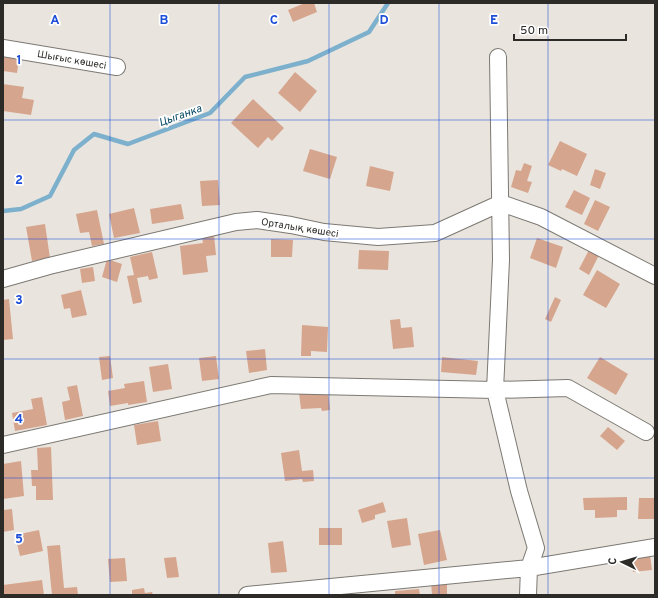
<svg xmlns="http://www.w3.org/2000/svg" width="658" height="598" font-family="Overpass,sans-serif">
	<rect width="100%" height="100%" fill="#e9e5de"/>
	<g fill="none" stroke-linecap="round" stroke-linejoin="round">
		<path stroke="#7db0cc" stroke-width="4.5" d="M3 211 21 209 50 196 74 150 94 134 128 144 210 113 245 77 308 61 369 32 388 3"/>
	</g>
	<path fill="#d6a58d" d="M305 3H314L317 12 293 22 288 10Z
		M4 57 19 59 17 73 3 71Z
		M295 72 317 91 300 112 278 93Z
		M3 84 24 87 22 98 34 100 31 115 3 111Z
		M253 99 284 128 272 141 268 137 258 148 231 123Z
		M560 141 587 154 577 176 562 169 561 171 548 165Z
		M310 149 337 157 330 179 303 171Z
		M524 163 532 166 527 181 532 182 528 193 511 187 516 170 521 171Z
		M370 166 394 172 390 191 366 186Z
		M595 169 606 173 600 189 590 185Z
		M218 180 220 205 202 206 200 181Z
		M574 190 590 198 582 215 565 207Z
		M595 200 610 207 598 231 584 224Z
		M181 204 184 219 152 224 150 209Z
		M134 208 140 233 114 238 109 214Z
		M97 210 104 244 92 246 89 232 80 233 76 214Z
		M45 224 50 258 32 261 26 227Z
		M214 235 216 255 206 256 208 272 183 275 180 246 203 243 202 237Z
		M537 238 563 247 556 268 530 258Z
		M271 239 293 240 292 257H271Z
		M359 250 389 251 388 270 358 269Z
		M589 250 599 255 589 275 579 269Z
		M152 252 158 278 149 280 148 276 137 278 142 302 133 304 127 276 134 275 130 257Z
		M107 259 122 264 117 282 102 277Z
		M93 267 95 281 82 283 80 269Z
		M597 270 620 284 606 308 583 295Z
		M81 290 87 315 72 318 70 308 64 309 61 295Z
		M555 297 561 300 551 322 545 319Z
		M9 299 13 339 3 340V300Z
		M400 319 401 328 412 327 414 347 393 349 390 320Z
		M302 325 328 327 327 352 311 351V356H301Z
		M265 349 267 370 249 373 246 351Z
		M110 356 113 378 102 380 99 357Z
		M216 356 219 379 202 381 199 358Z
		M442 357 478 361 476 375 441 372Z
		M600 357 628 374 616 395 587 378Z
		M168 364 172 389 153 392 149 367Z
		M144 381 147 402 128 405V403L110 406 108 391 125 388 124 384Z
		M77 385 83 416 65 420 62 402 70 400 67 387Z
		M328 391 330 410 322 411 321 408 301 409 299 393Z
		M42 397 47 425 15 431 12 413 33 409 31 399Z
		M158 421 161 441 137 445 134 425Z
		M608 427 625 441 617 450 600 436Z
		M51 447 53 500H36V486H32L31 470H38L37 448Z
		M299 450 302 471 313 470 314 481 303 482 302 479 285 481 281 453Z
		M21 461 24 496 3 499V464Z
		M627 497V510H617V517L595 518V510H584L583 498Z
		M639 498H655V519H638Z
		M383 502 386 512 375 515V519L362 523 358 510Z
		M12 509 14 530 3 532V510Z
		M407 518 411 545 392 548 387 521Z
		M319 528H342V545H319Z
		M39 530 43 551 20 556 15 535Z
		M440 530 447 560 424 565 418 534Z
		M283 541 287 572 271 573 268 543Z
		M60 545 64 588 77 587 78 595H52L47 546Z
		M650 555 652 570 633 572 632 557Z
		M176 557 179 577 167 578 164 558Z
		M125 558 127 581 110 582 108 559Z
		M42 580 44 595H3V585Z
		M431 582H447V595H432Z
		M144 588 145 593 152 592 153 595H132V590Z
		M419 589 420 595H395V591Z"/>
	<g fill="none" stroke-linecap="round" stroke-linejoin="round">
		<defs>
			<path id="street" d="M3 48 117 67
				M498 57 501 260 495 390 519 491 536 548 529 568 528 595
				M501 203 541 217 655 276
				M3 279 49 266 236 222 257 220 291 225 324 232 378 237 435 233 501 203
				M3 445 271 385 495 390 568 388 646 432
				M247 595 529 568 655 547"/>
		</defs>
		<use href="#street" stroke="#7c7973" stroke-width="18"/>
		<use href="#street" stroke="#fff" stroke-width="16"/>
	</g>
	<path fill="none" stroke="#1d4ed8" stroke-width="1" stroke-opacity="0.55" d="M110 3V595M219 3V595M329 3V595M439 3V595M548 3V595M3 120H655M3 239H655M3 359H655M3 478H655"/>
	<g text-anchor="middle" stroke-width="3.5" stroke-linejoin="round" paint-order="stroke">
		<g font-size="10" fill="#2c2b28" stroke="#fff">
			<text transform="translate(72 59) rotate(10)" y="4">Шығыс көшесі</text>
			<text transform="translate(300 227) rotate(9)" y="4">Орталық көшесі</text>
		</g>
		<g font-size="11" font-style="italic" fill="#004561" stroke="#fff">
			<text transform="translate(180 115) rotate(-20)" y="4">Цыганка</text>
		</g>
	</g>
	<g font-size="13" text-anchor="middle" font-weight="bold" fill="#1d4ed8" stroke="#fff" stroke-width="3.5" stroke-linejoin="round" paint-order="stroke">
		<text x="55" y="24">A</text>
		<text x="164" y="24">B</text>
		<text x="274" y="24">C</text>
		<text x="384" y="24">D</text>
		<text x="494" y="24">E</text>
		<text x="19" y="64">1</text>
		<text x="19" y="184">2</text>
		<text x="19" y="304">3</text>
		<text x="19" y="423">4</text>
		<text x="19" y="543">5</text>
	</g>
	<rect width="658" height="598" fill="none" stroke="#2c2b28" stroke-width="8"/>
	<g transform="translate(622 562) rotate(275)" stroke="#ffffff" stroke-width="3" paint-order="stroke">
	<path d="M0-3L7 15L0 10L-7 15Z" fill="#2c2b28"/>
	<text y="-6" font-size="11" font-weight="bold" text-anchor="middle" fill="#2c2b28">С</text>
	</g>
	<path d="M514 34v6h112v-6" fill="none" stroke="#2c2b28" stroke-width="2"/>
	<text x="520" y="34" font-size="12" fill="#2c2b28" stroke="#ffffff" stroke-width="3" paint-order="stroke">50 m</text>
</svg>
